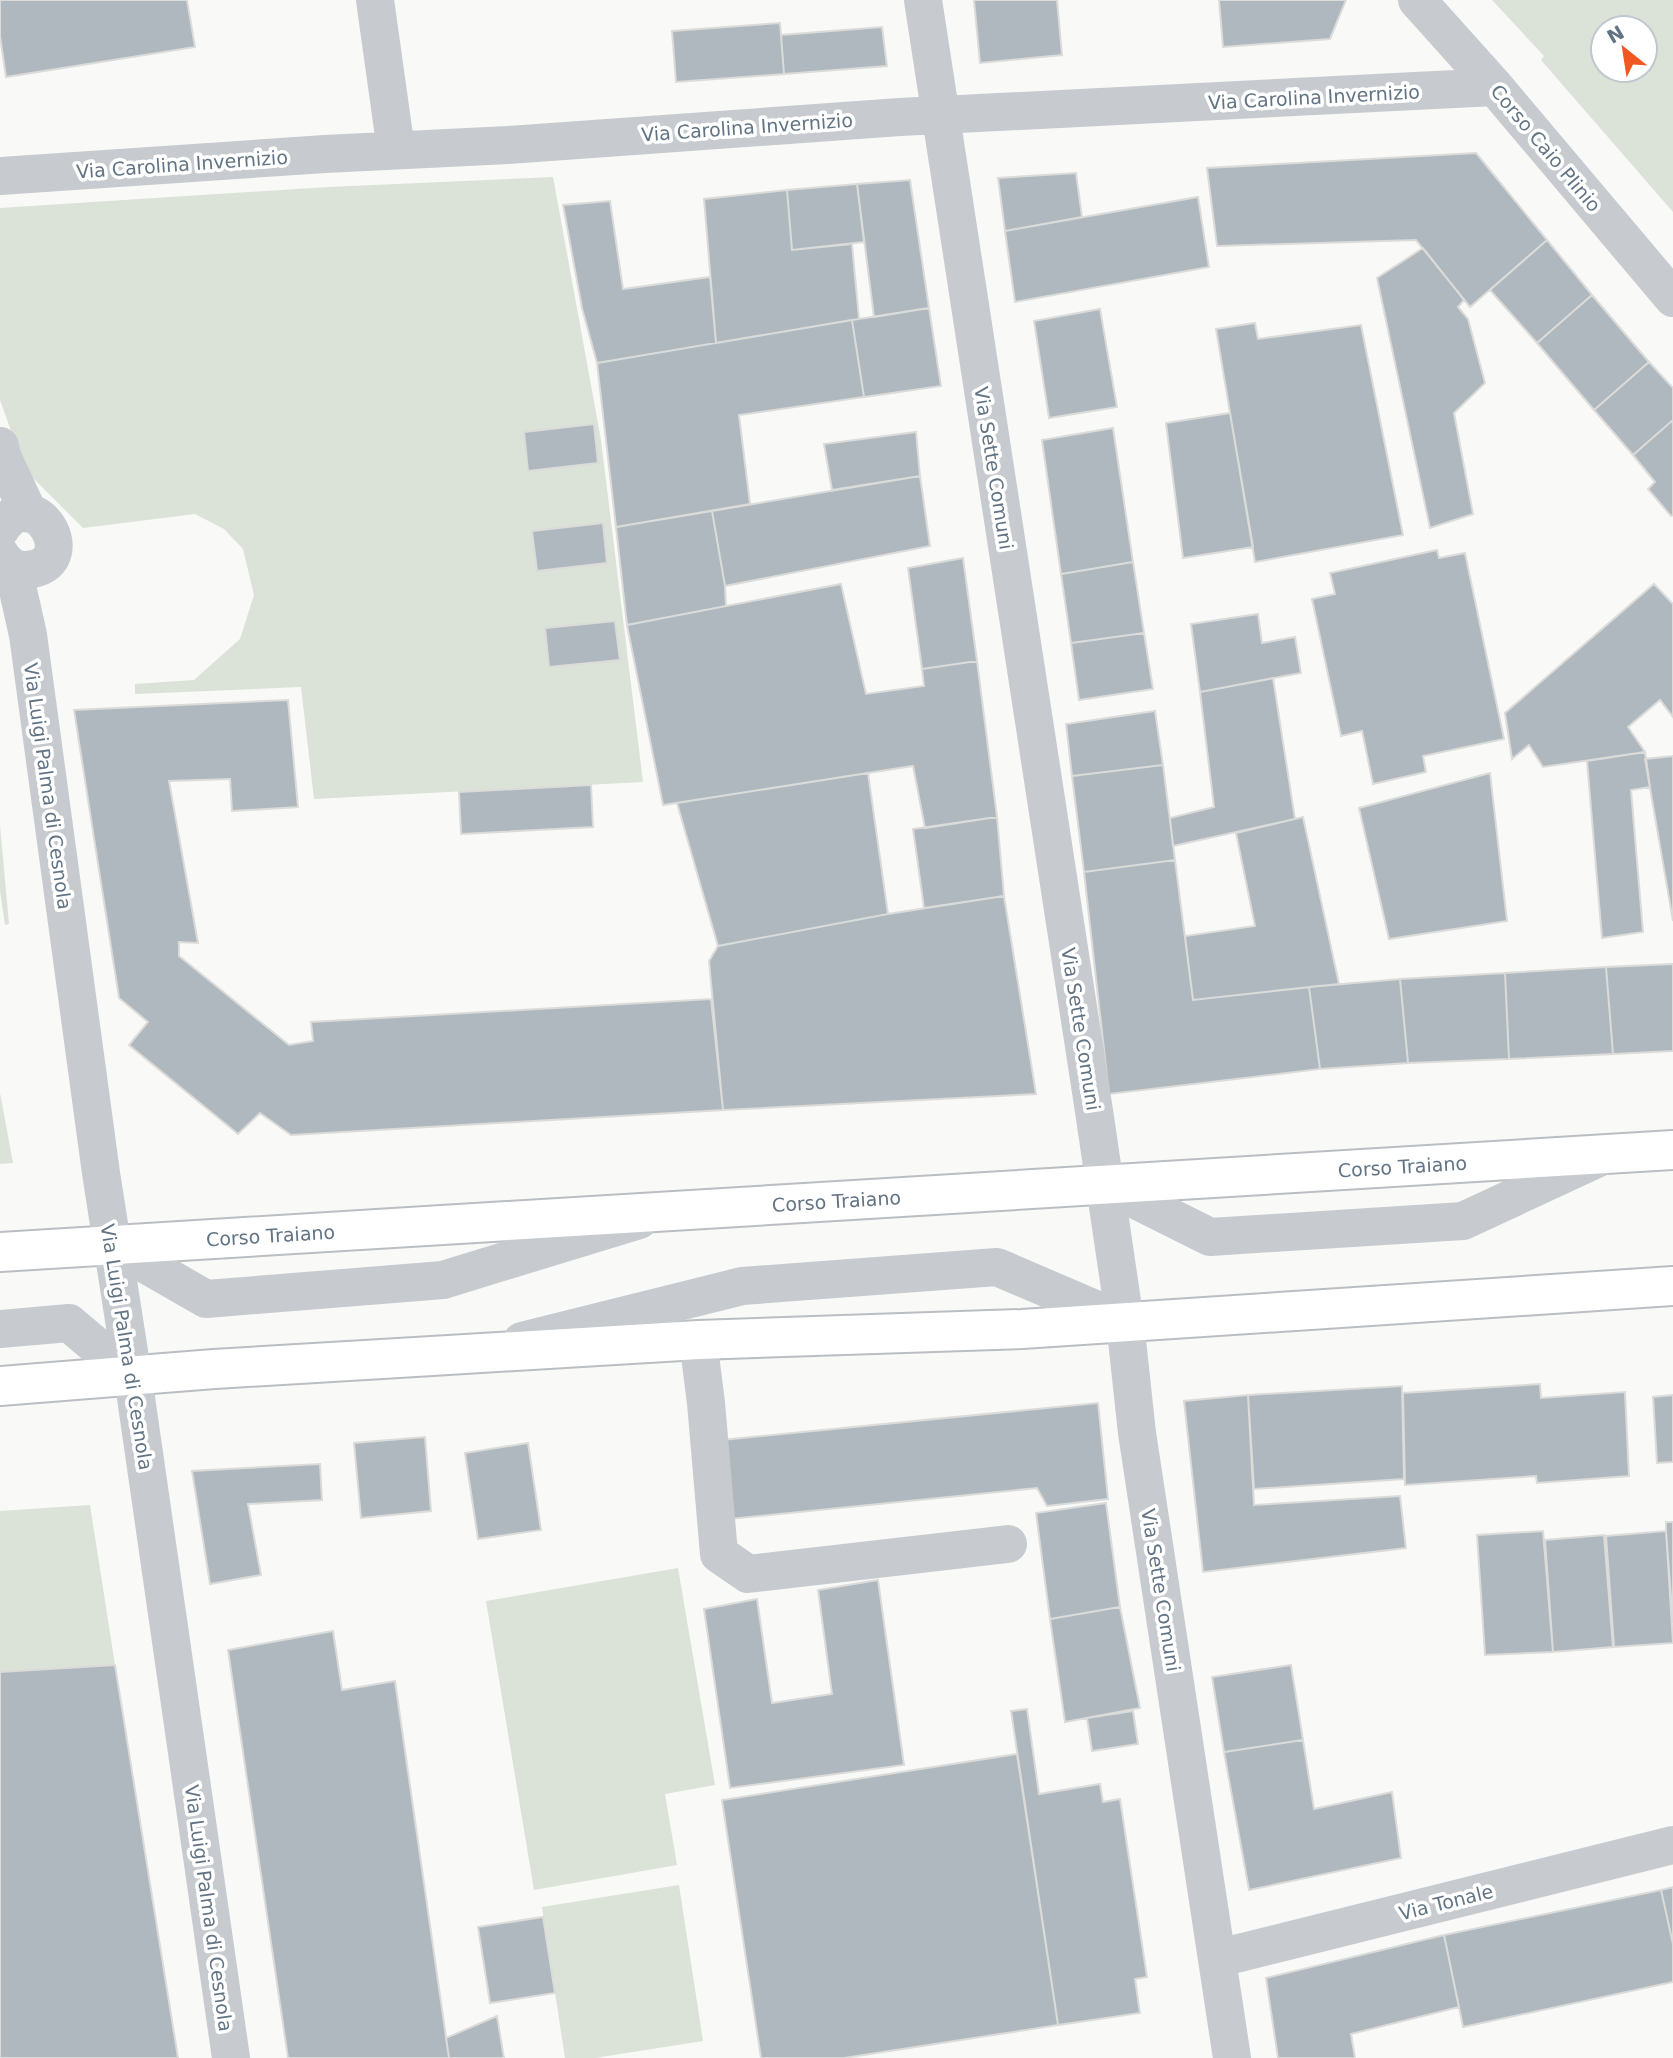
<svg xmlns="http://www.w3.org/2000/svg" width="1673" height="2058" font-family="'DejaVu Sans',sans-serif">
	<rect width="100%" height="100%" fill="#f9f9f7"/>
	<path fill="#dbe2d8" fill-rule="evenodd" d="M1492 0H1673V212L1541 60 1544 56ZM1603 28H1645V70H1603Z
		M553 177 601 440 643 782 314 799 301 687 135 694V684L194 680 240 639 254 595 243 549 224 529 195 514 83 528 25 470 0 400V208L328 187Z
		M0 825 9 924 5 925 0 891Z
		M0 1093 13 1163 0 1164Z
		M90 1505 115 1665 0 1672V1511Z
		M678 1568 715 1785 665 1794 677 1865 534 1890 486 1601Z
		M679 1885 703 2041 595 2058H565L542 1907Z"/>
	<path fill="#afb8be" stroke="#dbdbd9" stroke-width="2" d="M0 0H187L195 47 6 77 0 36Z
		M974 0H1057L1062 55 980 63Z
		M1219 0H1346L1330 39 1223 47Z
		M780 23 784 74 676 82 672 31Z
		M882 27 887 66 784 74 781 35Z
		M1476 153 1547 240 1470 307 1416 240 1217 246 1207 168Z
		M1076 173 1082 217 1005 231 998 178Z
		M910 180 929 308 874 317 857 184Z
		M857 184 864 242 792 250 787 190Z
		M787 190 792 250 852 244 859 319 716 343 704 199Z
		M1198 197 1209 267 1015 302 1005 231Z
		M610 201 623 289 710 277 716 343 597 363 582 308 563 205Z
		M1547 240 1592 295 1537 343 1490 290Z
		M1423 248 1464 300 1458 307 1468 319 1485 383 1454 413 1473 514 1430 528 1377 278Z
		M1592 295 1649 362 1594 410 1537 343Z
		M929 308 941 386 864 397 852 320Z
		M1100 309 1117 407 1049 418 1034 321Z
		M852 320 864 397 739 415 750 504 616 527 597 363Z
		M1255 323 1258 339 1361 325 1403 535 1255 562 1216 329Z
		M1649 362 1673 388V420L1633 455 1594 410Z
		M1230 413 1253 547 1183 558 1166 423Z
		M1673 420V515L1671 516 1648 489 1655 482 1633 455Z
		M594 424 598 463 528 471 524 432Z
		M1113 428 1133 562 1061 574 1042 440Z
		M916 432 920 476 832 490 824 444Z
		M920 476 930 546 725 586 712 511Z
		M712 511 725 586 726 606 627 625 616 527Z
		M603 523 607 563 537 571 532 531Z
		M1437 550 1439 558 1465 553 1504 739 1423 756 1426 772 1373 784 1362 731 1341 736 1312 599 1335 594 1330 573Z
		M963 558 977 661 922 669 908 568Z
		M1133 562 1144 633 1071 643 1061 574Z
		M841 584 866 694 924 686 922 669 977 661 997 817 925 828 913 766 663 805 627 625Z
		M1654 584 1673 604V717L1660 700 1628 727 1645 752 1543 767 1529 745 1512 759 1505 713Z
		M1258 614 1262 643 1295 637 1301 673 1200 692 1191 624Z
		M615 621 620 660 549 667 545 628Z
		M1144 633 1153 689 1079 700 1071 643Z
		M1273 678 1295 819 1173 846 1170 818 1214 807 1200 692Z
		M288 700 298 807 232 811 230 779 169 781 198 943 179 942V956L289 1045 313 1041 311 1022 711 999 723 1110 291 1135 260 1113 238 1134 129 1045 148 1022 119 998 74 710Z
		M1155 711 1163 765 1072 776 1066 724Z
		M1645 752 1650 787 1631 790 1643 932 1602 938 1587 761Z
		M1673 756V921L1645 759Z
		M1163 765 1175 860 1084 872 1072 776Z
		M868 773 888 914 718 946 677 803Z
		M1490 773 1507 921 1389 939 1359 808Z
		M591 785 593 827 461 834 459 792Z
		M997 817 1004 896 924 908 913 829Z
		M1303 817 1339 984 1193 1000 1185 936 1255 926 1236 833Z
		M1175 860 1193 1000 1309 987 1320 1069 1109 1094 1084 872Z
		M1004 896 1036 1094 723 1110 709 961 718 946 888 914Z
		M1673 964V1051L1613 1054 1606 967Z
		M1606 967 1613 1054 1509 1059 1505 973Z
		M1505 973 1509 1059 1408 1063 1400 979Z
		M1400 979 1408 1063 1320 1069 1309 987Z
		M1540 1384 1541 1398 1625 1392 1629 1476 1537 1483 1536 1476 1405 1485 1403 1393Z
		M1402 1386 1404 1479 1254 1489 1248 1395Z
		M1248 1395 1254 1505 1400 1496 1406 1548 1203 1572 1184 1401Z
		M1673 1395V1462L1657 1463 1653 1397Z
		M1098 1403 1108 1499 1047 1506 1037 1488 730 1519 722 1440Z
		M425 1437 431 1511 361 1518 354 1443Z
		M528 1443 541 1530 478 1539 465 1453Z
		M320 1464 322 1500 248 1504 261 1575 210 1584 192 1471Z
		M1106 1503 1120 1607 1050 1619 1036 1513Z
		M1666 1522H1673V1623L1666 1531Z
		M1543 1531 1553 1652 1485 1655 1477 1535Z
		M1666 1531 1673 1643 1614 1647 1606 1536Z
		M1604 1535 1613 1647 1553 1652 1545 1540Z
		M878 1580 904 1765 730 1788 704 1609 757 1599 772 1703 832 1694 818 1590Z
		M1120 1607 1140 1708 1065 1722 1050 1619Z
		M333 1631 342 1690 395 1681 449 2058H288L228 1650Z
		M115 1665 178 2058H0V1672Z
		M1291 1665 1303 1740 1224 1752 1212 1677Z
		M1027 1709 1039 1794 1100 1784 1103 1802 1120 1799 1147 1977 1135 1979 1140 2013 1058 2025 1011 1711Z
		M1133 1711 1138 1744 1092 1751 1087 1718Z
		M1303 1740 1314 1809 1392 1792 1401 1858 1249 1890 1224 1752Z
		M1017 1754 1058 2025 844 2058H761L722 1800Z
		M1673 1887V1944L1661 1890Z
		M1661 1890 1673 1944V1982L1463 2027 1444 1935Z
		M543 1917 555 1993 490 2003 478 1927Z
		M1444 1935 1459 2007 1351 2034 1355 2058H1278L1266 1978Z
		M497 2016 504 2058H449L446 2038Z"/>
	<g fill="none" stroke-linecap="round" stroke-linejoin="round">
		<defs>
			<g id="major">
				<path id="s1" d="M0 1252 1673 1150"/>
				<path d="M0 1386 214 1369 432 1356 698 1340 1022 1329 1673 1286"/>
			</g>
		</defs>
		<use href="#major" stroke="#babec2" stroke-width="42"/>
		<path stroke="#c7cbcf" stroke-width="38" d="M375 0 396 150
			M923 0 1094 1111 1125 1322 1137 1433 1232 2058
			M1417 0 1495 87 1673 298
			M0 176 325 154 508 145 900 117 1495 87
			M0 446 2 456 29 514
			M0 530C33 475 87 566 26 570 14 571 6 564 0 554
			M13 568 28 635 101 1173 133 1377 231 2058
			M1104 1184 1210 1237 1463 1221 1605 1155
			M112 1245 206 1299 443 1280 639 1220
			M0 1329 69 1323 133 1377
			M698 1340 706 1403 719 1554 748 1574 1008 1544
			M522 1341 742 1286 997 1267 1125 1322
			M1219 1958 1673 1845"/>
		<use href="#major" stroke="#fff" stroke-width="38"/>
	</g>
	<g text-anchor="middle" stroke-width="7" stroke-linejoin="round" paint-order="stroke">
		<g font-size="19" fill="#627484" stroke="#fff">
			<text transform="translate(1314 97) rotate(-3)" y="7">Via Carolina Invernizio</text>
			<text transform="translate(747 127) rotate(-4)" y="7">Via Carolina Invernizio</text>
			<text transform="translate(1546 148) rotate(50)" y="7">Corso Caio Plinio</text>
			<text transform="translate(182 164) rotate(-4)" y="7">Via Carolina Invernizio</text>
			<text transform="translate(994 468) rotate(81)" y="7">Via Sette Comuni</text>
			<text transform="translate(48 786) rotate(82)" y="7">Via Luigi Palma di Cesnola</text>
			<text transform="translate(1081 1029) rotate(81)" y="7">Via Sette Comuni</text>
			<text dy="7" stroke="none"><textPath href="#s1" startOffset="1405">Corso Traiano</textPath></text>
			<text dy="7" stroke="none"><textPath href="#s1" startOffset="838">Corso Traiano</textPath></text>
			<text dy="7" stroke="none"><textPath href="#s1" startOffset="271">Corso Traiano</textPath></text>
			<text transform="translate(127 1347) rotate(81)" y="7">Via Luigi Palma di Cesnola</text>
			<text transform="translate(1161 1590) rotate(81)" y="7">Via Sette Comuni</text>
			<text transform="translate(1446 1902) rotate(-14)" y="7">Via Tonale</text>
			<text transform="translate(209 1908) rotate(82)" y="7">Via Luigi Palma di Cesnola</text>
		</g>
	</g>
	<g transform="translate(1624 49) rotate(330)"><circle r="33" fill="#ffffff" stroke="#c0c7ce" stroke-width="2"/>
	<path d="M0-5L12 26L0 18L-12 26Z" fill="#f15720"/>
	<text y="-10" font-size="19" font-weight="bold" text-anchor="middle" fill="#627484">N</text>
	</g>
</svg>
